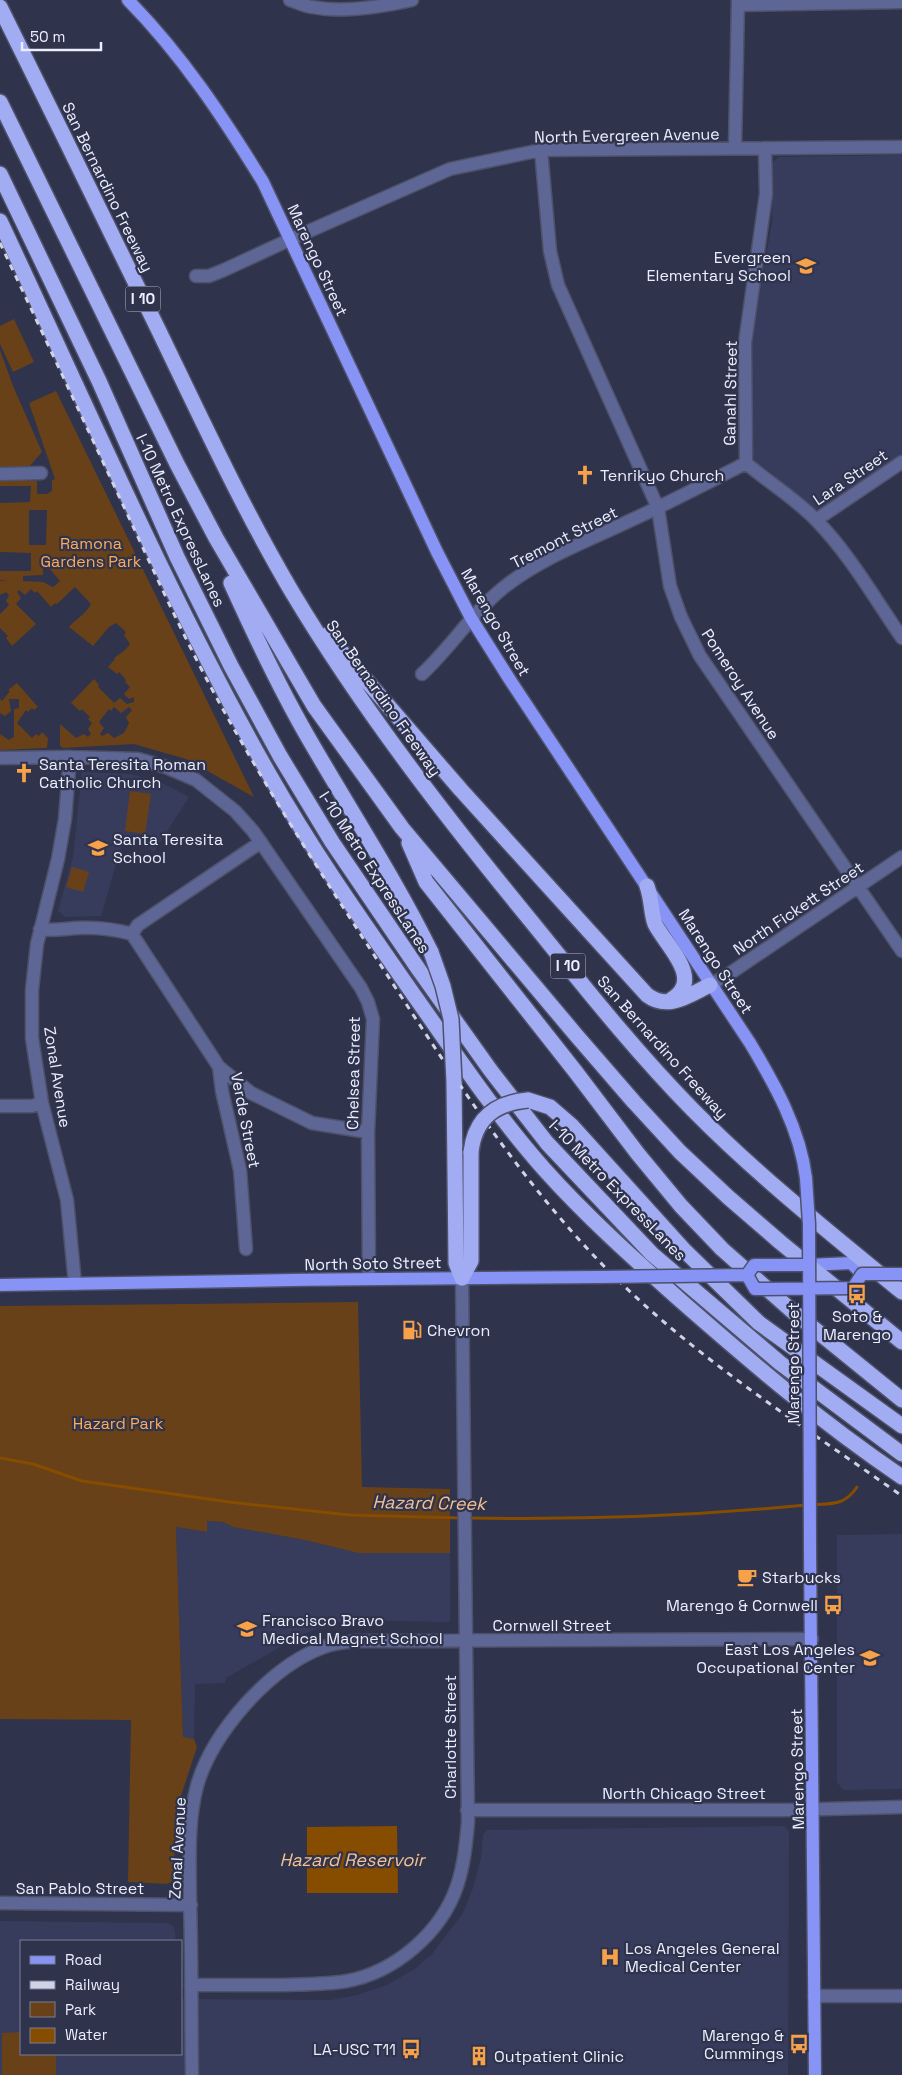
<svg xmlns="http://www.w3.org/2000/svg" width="902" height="2075" font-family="'Space Grotesk',sans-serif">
	<rect width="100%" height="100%" fill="#2f334c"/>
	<path fill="#383c5c" d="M902 155V458L821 510 815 509 757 467 751 450 752 345 755 314 772 223 773 162 779 157Z
		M82 772 131 774 162 783 189 797 154 852 145 844H122L101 916 65 917 58 911 73 857Z
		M207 1521 223 1522 233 1527 305 1540 358 1553H450V1621L443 1622 355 1620 330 1624 301 1635 226 1678 225 1683 195 1684 194 1739 183 1737 176 1527 206 1532Z
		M902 1534V1789L843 1790 837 1782V1535Z
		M784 1826 789 1831 788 2075H0V1921L168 1923 174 1927 176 1941H21V2054H181V1999L331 2000 357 1995 387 1985 416 1968 432 1954 463 1913 473 1888 481 1858 483 1835 487 1830Z"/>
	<path fill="#684119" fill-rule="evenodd" d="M14 319 34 362 13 372 0 344V326Z
		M0 350 13 386 42 452 28 468H0Z
		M56 391 254 797 186 759 134 744 63 748 60 746V724L76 738 84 734 88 737 91 734 88 729 92 723 88 719 90 717 82 709 80 711 71 703 94 679 99 685 98 687 114 703 120 698 127 704 134 702V697L129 699 124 694 130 687 125 682 126 680 119 672 117 674 108 667 115 659 114 658 124 651 130 644 124 635 126 632 116 623 109 627 93 646 69 627C77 618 86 614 91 604L75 587 57 604 55 603 51 607 37 591 35 593 31 589 25 595 19 590 17 592 21 598 16 604 36 624 12 646 6 638 8 636 0 628V614L9 605 6 601 9 595 6 592 0 595V581H8L0 580V571H31V553L0 552V503L30 502 31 486H0V481H37V494H47L52 491V480L55 479 29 403ZM29 510H47L46 545H29ZM49 568 60 581 53 587 43 582 23 581V576L43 575V569ZM114 707 121 713 129 707 132 710 126 717 129 723 124 733 114 738 108 733 102 736 100 734 104 728 99 722 109 709 111 711Z
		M17 683 38 707 34 710 32 708 28 712 26 710 17 723 32 738 36 734 39 736 42 732 48 738 47 748 0 750V734L9 740 14 737V709L19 708V699H9L11 711 5 716 0 713V699L2 701 10 691 8 690Z
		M130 791 151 794 145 834 125 831Z
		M72 867 89 872 83 892 66 887Z
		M358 1302 362 1487 450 1489V1553H358L305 1540 233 1527 223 1522 207 1521V1532L176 1527 183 1737 194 1739 197 1747 177 1808 173 1881 167 1884 128 1882 131 1720 0 1719V1306Z
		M21 2032V2054H56V2075H2V2033Z"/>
	<path fill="#864c00" d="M397 1826 398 1893H307V1827Z"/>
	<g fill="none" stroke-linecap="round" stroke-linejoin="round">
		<path stroke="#864c00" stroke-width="3" d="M0 1458 33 1464 82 1481 229 1502 350 1515 461 1518
			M812 1505C833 1503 844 1506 857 1487
			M467 1518C580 1520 693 1516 806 1505"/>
		<defs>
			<path id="minor" d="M290 0C297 2 304 6 312 7 343 13 381 7 412 0
				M738 5 902 2
				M735 148 738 0
				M765 148 766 194 745 343 746 463C769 483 795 498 817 521 850 555 875 599 902 638
				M541 150 550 251 558 285 658 508 670 586 681 617 700 656 902 951
				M196 276H209L224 270 291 239 450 169 541 150 902 147
				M0 474 41 473
				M816 520 902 462
				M422 674C451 647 472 613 503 588 539 559 585 542 627 522 667 504 707 483 746 463
				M70 757 65 819 58 859 37 944 32 990V1038L42 1103 67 1200 75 1284
				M0 758 70 757 138 759 166 767 196 780 235 811 253 831 361 988 368 1002 373 1019 368 1132 369 1278
				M40 929C53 931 64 929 76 928 95 927 114 929 132 934L138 925 261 842
				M132 934 219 1067 222 1091 240 1170 246 1249
				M710 985 726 976 902 857
				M219 1067 251 1093 312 1123 368 1132
				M0 1106H32L42 1103
				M467 1810H788L902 1807
				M0 1903 191 1905
				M191 1985C220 1985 249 1985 278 1985 301 1984 324 1985 347 1981 395 1972 441 1933 457 1886 464 1865 466 1844 468 1822L462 1278
				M814 1996H902
				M192 2075C191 2018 192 1961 190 1904 190 1866 187 1823 197 1786 212 1732 271 1666 324 1647 334 1643 346 1642 357 1641L812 1639"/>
			<path id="major" d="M128 0C182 55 223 117 263 182L437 552 471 618 510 680 750 1043C775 1085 800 1129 806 1178
				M809 1265 851 1263 862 1274
				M0 1285C200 1281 399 1278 599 1277
				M810 1551 815 2075"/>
			<path id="highway" d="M0 7C53 114 106 222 158 329 201 418 242 507 292 592 362 709 445 816 531 921 583 985 634 1050 692 1109 757 1175 830 1233 902 1292
				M0 102 177 464 216 538 314 706 402 828 576 1035 634 1102 680 1152 728 1197 780 1242 902 1342
				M0 174 99 381 177 557 231 666 280 756 332 842 419 970 491 1071 547 1143 652 1254 780 1363 902 1454
				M0 221C87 406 168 596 269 774 313 852 365 925 416 998 457 1056 497 1116 544 1169 586 1216 633 1258 680 1300 753 1364 822 1423 902 1477
				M231 583C255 636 280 689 309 739 350 810 395 879 431 952
				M327 635 461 790 647 995C668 1011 689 995 710 985
				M409 843 426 882 575 1071 638 1154 681 1206 722 1249 791 1310 902 1400
				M647 886C652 900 651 914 655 924 666 946 705 979 671 1000
				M454 1082 456 1263 462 1278
				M528 1100 550 1107 572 1126 685 1251 759 1323 902 1426
				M462 1278 471 1261V1152"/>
		</defs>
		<use href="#minor" stroke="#4d5169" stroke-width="15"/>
		<use href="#major" stroke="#4d5169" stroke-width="15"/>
		<use href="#highway" stroke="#4d5169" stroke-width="18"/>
		<use href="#minor" stroke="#5e6696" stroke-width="12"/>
		<use href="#major" stroke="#8794f6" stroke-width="12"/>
		<use href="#highway" stroke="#a1acf2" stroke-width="15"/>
		<path stroke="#cfd3e5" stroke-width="3" stroke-dasharray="6 6" stroke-linecap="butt" d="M0 243C37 321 74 400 111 479 142 545 172 613 206 678 263 785 329 886 395 987 457 1082 519 1177 597 1259 688 1354 796 1421 902 1496"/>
		<defs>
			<path id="major-bridge" d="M806 1178 809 1224 810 1551
				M747 1275 755 1289 853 1288 862 1274H902
				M747 1275 754 1265H809
				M599 1277 747 1275"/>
			<path id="highway-bridge" d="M431 952 443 986 451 1019 454 1082
				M471 1152C475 1118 495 1103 528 1100"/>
		</defs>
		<use href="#major-bridge" stroke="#4d5169" stroke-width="15" stroke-linecap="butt"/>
		<use href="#highway-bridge" stroke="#4d5169" stroke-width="18" stroke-linecap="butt"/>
		<use href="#major-bridge" stroke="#8794f6" stroke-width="12"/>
		<use href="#highway-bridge" stroke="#a1acf2" stroke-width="15"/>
	</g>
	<defs>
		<symbol id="school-bare" viewBox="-9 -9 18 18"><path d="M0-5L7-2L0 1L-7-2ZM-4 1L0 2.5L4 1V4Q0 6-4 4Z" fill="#f7a149" stroke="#2f334c" stroke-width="2.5" paint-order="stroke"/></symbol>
		<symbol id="church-bare" viewBox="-9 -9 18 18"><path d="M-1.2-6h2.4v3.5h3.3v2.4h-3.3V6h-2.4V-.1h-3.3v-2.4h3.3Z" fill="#f7a149" stroke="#2f334c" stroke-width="2.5" paint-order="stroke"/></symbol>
		<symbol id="bus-bare" viewBox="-9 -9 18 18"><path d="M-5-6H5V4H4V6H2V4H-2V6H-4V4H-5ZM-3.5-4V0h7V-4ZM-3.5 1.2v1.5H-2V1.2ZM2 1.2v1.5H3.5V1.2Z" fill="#f7a149" stroke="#2f334c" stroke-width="2.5" paint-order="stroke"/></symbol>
		<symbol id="fuel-bare" viewBox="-9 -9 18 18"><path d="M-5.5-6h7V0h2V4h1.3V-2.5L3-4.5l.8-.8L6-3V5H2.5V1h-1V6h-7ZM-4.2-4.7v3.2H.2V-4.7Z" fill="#f7a149" stroke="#2f334c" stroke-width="2.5" paint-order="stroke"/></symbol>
		<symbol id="cafe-bare" viewBox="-9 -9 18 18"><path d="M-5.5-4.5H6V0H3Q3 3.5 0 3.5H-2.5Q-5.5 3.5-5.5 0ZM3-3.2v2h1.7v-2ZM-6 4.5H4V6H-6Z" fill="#f7a149" stroke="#2f334c" stroke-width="2.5" paint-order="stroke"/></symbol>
		<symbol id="hospital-bare" viewBox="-9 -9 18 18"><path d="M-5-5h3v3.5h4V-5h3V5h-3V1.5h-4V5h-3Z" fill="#f7a149" stroke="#2f334c" stroke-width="2.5" paint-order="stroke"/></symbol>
		<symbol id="building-bare" viewBox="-9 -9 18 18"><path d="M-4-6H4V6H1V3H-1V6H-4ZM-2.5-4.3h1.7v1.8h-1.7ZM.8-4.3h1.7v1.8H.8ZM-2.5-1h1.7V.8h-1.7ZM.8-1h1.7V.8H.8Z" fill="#f7a149" stroke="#2f334c" stroke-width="2.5" paint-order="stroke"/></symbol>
	</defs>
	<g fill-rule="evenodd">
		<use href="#school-bare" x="792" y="252" width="28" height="28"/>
		<use href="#church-bare" x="571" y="461" width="28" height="28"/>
		<use href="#church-bare" x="10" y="759" width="28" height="28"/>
		<use href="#school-bare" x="84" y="834" width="28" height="28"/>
		<use href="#bus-bare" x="843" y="1280" width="28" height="28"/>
		<use href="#fuel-bare" x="398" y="1316" width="28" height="28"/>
		<use href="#cafe-bare" x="733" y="1563" width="28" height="28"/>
		<use href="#bus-bare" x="819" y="1591" width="28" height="28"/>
		<use href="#school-bare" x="233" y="1615" width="28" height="28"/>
		<use href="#school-bare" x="856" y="1644" width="28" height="28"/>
		<use href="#hospital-bare" x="596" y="1943" width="28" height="28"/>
		<use href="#bus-bare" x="785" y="2030" width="28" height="28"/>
		<use href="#bus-bare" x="397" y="2035" width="28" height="28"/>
		<use href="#building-bare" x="465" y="2042" width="28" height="28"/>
	</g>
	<g text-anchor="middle" stroke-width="4.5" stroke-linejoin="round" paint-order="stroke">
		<g fill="#2f334c" stroke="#b3b6c9" stroke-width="1">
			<rect x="125.5" y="286.5" width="35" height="25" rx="4"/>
			<rect x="550.5" y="953.5" width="35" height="25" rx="4"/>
		</g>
		<g font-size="15" font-weight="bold" fill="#ebeeff">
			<text x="143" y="304">I 10</text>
			<text x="568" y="971">I 10</text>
		</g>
		<g font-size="16" fill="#ebeeff" stroke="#2f334c">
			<text transform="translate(627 135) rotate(-1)" y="6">North Evergreen Avenue</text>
			<text transform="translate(108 187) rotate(64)" y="6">San Bernardino Freeway</text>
			<text transform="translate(318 260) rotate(65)" y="6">Marengo Street</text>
			<text transform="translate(730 393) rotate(-89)" y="6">Ganahl Street</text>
			<text transform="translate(850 477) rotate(-34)" y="6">Lara Street</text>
			<text transform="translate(181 520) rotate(65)" y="6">I-10 Metro ExpressLanes</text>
			<text transform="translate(564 537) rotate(-27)" y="6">Tremont Street</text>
			<text transform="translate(496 622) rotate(60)" y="6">Marengo Street</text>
			<text transform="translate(741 684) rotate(57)" y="6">Pomeroy Avenue</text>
			<text transform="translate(384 698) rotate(55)" y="6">San Bernardino Freeway</text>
			<text transform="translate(375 872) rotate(57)" y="6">I-10 Metro ExpressLanes</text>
			<text transform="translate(798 908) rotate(-34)" y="6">North Fickett Street</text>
			<text transform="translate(716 961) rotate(57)" y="6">Marengo Street</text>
			<text transform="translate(663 1047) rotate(48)" y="6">San Bernardino Freeway</text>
			<text transform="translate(353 1073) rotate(-89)" y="6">Chelsea Street</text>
			<text transform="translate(58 1077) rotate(81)" y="6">Zonal Avenue</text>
			<text transform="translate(246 1120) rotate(79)" y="6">Verde Street</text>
			<text transform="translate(618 1190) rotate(46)" y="6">I-10 Metro ExpressLanes</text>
			<text transform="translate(373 1263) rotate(-1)" y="6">North Soto Street</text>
			<text transform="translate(793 1363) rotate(-90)" y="6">Marengo Street</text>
			<text x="552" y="1631">Cornwell Street</text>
			<text transform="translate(450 1737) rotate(-90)" y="6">Charlotte Street</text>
			<text transform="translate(797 1769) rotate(-91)" y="6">Marengo Street</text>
			<text x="684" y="1799">North Chicago Street</text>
			<text transform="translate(177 1848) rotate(-87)" y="6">Zonal Avenue</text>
			<text x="80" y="1894">San Pablo Street</text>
		</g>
		<g font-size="16" fill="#ebeeff" stroke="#2f334c" text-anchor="start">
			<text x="791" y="263" text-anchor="end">Evergreen<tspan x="791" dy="18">Elementary School</tspan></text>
			<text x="600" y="481">Tenrikyo Church</text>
			<text x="39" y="770">Santa Teresita Roman<tspan x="39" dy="18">Catholic Church</tspan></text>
			<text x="113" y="845">Santa Teresita<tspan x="113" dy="18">School</tspan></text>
			<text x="857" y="1322" text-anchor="middle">Soto &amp;<tspan x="857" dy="18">Marengo</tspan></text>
			<text x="427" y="1336">Chevron</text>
			<text x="762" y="1583">Starbucks</text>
			<text x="818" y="1611" text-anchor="end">Marengo &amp; Cornwell</text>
			<text x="262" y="1626">Francisco Bravo<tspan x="262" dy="18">Medical Magnet School</tspan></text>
			<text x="855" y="1655" text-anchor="end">East Los Angeles<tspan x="855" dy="18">Occupational Center</tspan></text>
			<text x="625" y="1954">Los Angeles General<tspan x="625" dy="18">Medical Center</tspan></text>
			<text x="784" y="2041" text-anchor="end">Marengo &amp;<tspan x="784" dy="18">Cummings</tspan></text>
			<text x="396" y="2055" text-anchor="end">LA-USC T11</text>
			<text x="494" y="2062">Outpatient Clinic</text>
		</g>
		<g font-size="16" fill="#feab57" stroke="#2f334c">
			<text x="91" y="549">Ramona<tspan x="91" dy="18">Gardens Park</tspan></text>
			<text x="118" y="1429">Hazard Park</text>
		</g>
		<g font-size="18" font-style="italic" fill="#f4c194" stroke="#2f334c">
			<text transform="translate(429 1503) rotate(1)" y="6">Hazard Creek</text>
			<text x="352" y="1866">Hazard Reservoir</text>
		</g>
	</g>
	<rect x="20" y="1940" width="162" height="115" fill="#2f334c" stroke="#7a7e94"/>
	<rect x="30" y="1956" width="25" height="8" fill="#8794f6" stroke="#7a7e94"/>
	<text x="65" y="1965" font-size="15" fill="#ebeeff">Road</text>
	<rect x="30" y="1981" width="25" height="8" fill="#cfd3e5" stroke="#7a7e94"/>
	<text x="65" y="1990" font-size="15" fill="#ebeeff">Railway</text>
	<rect x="30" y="2002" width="25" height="15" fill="#684119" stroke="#7a7e94"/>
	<text x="65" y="2015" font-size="15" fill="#ebeeff">Park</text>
	<rect x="30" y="2028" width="25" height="15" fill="#864c00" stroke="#7a7e94"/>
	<text x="65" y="2040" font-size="15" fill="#ebeeff">Water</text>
	<path d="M22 42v8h79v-8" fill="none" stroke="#ebeeff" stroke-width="2.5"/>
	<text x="30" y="42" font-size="15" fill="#ebeeff" stroke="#2f334c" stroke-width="4" paint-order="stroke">50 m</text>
</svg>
